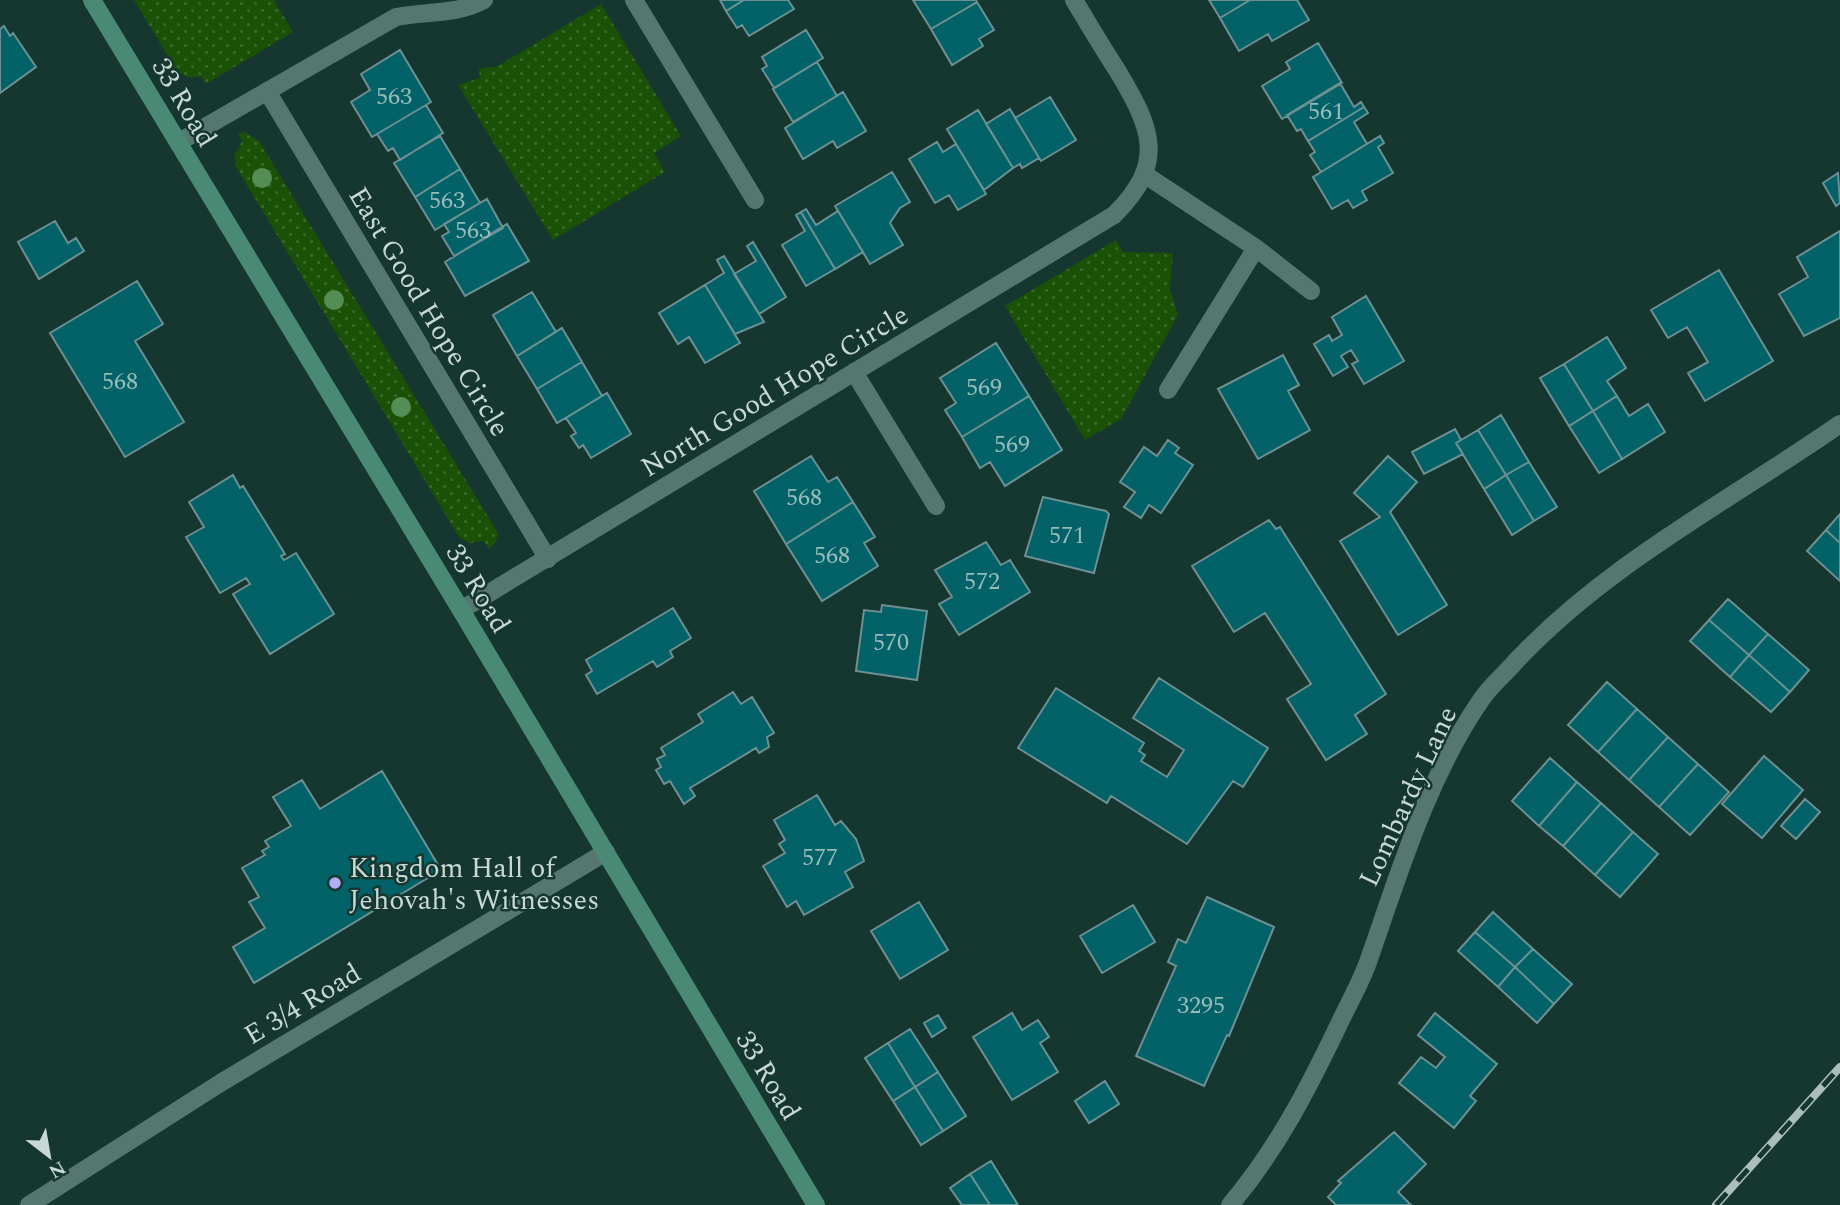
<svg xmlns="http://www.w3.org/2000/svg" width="1840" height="1205" font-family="Spectral,serif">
	<defs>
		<pattern id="grass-dots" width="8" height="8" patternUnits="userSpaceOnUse" patternTransform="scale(1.75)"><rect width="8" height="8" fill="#1b5007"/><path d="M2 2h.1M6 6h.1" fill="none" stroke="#3b692a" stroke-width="1.8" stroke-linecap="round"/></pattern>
	</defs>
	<rect width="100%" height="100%" fill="#163630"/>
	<path fill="url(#grass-dots)" d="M134 0H274L293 32 206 84 202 77H188L177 71Z
		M601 4 681 136 654 153 665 172 553 240 458 85 480 78 479 69 498 66Z
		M244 132 259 141 498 533 496 542 489 549 484 541 469 543 459 537 236 167 234 156 242 141 238 134Z
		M1116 240 1123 252 1173 253 1170 289 1178 315 1121 419 1085 440 1005 306Z"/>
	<path fill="#026268" stroke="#6d9093" stroke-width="2" d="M720 0H744L726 11Z
		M744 0H788L794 9 749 36 742 25 737 28 726 11Z
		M913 0H976L977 2 931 29Z
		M1209 0H1250L1220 18Z
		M1250 0H1297L1309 20 1272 41 1268 34 1239 51 1220 18Z
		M977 2 994 30 979 39 983 46 952 65 931 29Z
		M4 26 10 36 13 33 36 67 0 93V29Z
		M806 30 823 58 774 88 762 69 767 66 762 57Z
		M1318 43 1342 83 1282 119 1262 86 1290 69 1286 62Z
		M400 50 431 102 372 137 351 102 370 90 361 74Z
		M817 62 837 96 793 122 773 89Z
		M1340 83 1354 107 1361 102 1364 107 1308 141 1301 129 1297 131 1287 115Z
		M843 92 866 131 837 148 833 141 803 159 785 128Z
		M1050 97 1076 140 1041 161 1015 118Z
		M426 105 443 133 400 160 393 148 388 151 377 134Z
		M1364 107 1368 113 1354 122 1367 144 1321 172 1310 155 1315 152 1308 141Z
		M1010 109 1039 158 1022 168 1020 164 1013 168 986 124Z
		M978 110 1013 168 984 190 947 129Z
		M440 136 460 169 415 197 394 163Z
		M1380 136 1384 143 1378 147 1393 173 1362 191 1367 200 1353 208 1348 200 1332 209 1313 177Z
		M937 142 943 152 956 144 986 194 958 210 949 195 935 203 909 159Z
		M460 169 480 203 435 230 415 197Z
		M892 172 910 202 900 208 890 223 903 245 870 264 835 206Z
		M1838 173 1840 203 1836 206 1823 183Z
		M487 199 503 228 454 256 442 236 449 232 444 224Z
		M806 209 816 225 838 211 863 252 835 269 801 212Z
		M801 212 835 269 806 286 782 245 805 231 796 215Z
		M55 221 68 243 76 238 84 251 39 279 18 242Z
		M507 224 529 261 465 296 445 262Z
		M1840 231V318L1804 336 1779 294 1808 277 1797 257Z
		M753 242 786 297 759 314 734 274 756 261 747 246Z
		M724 256 764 322 735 334 705 285 724 273 717 260Z
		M1719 270 1773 361 1705 401 1688 373 1708 362 1687 327 1668 338 1651 310Z
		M137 281 163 324 135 341 184 422 125 457 50 333Z
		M705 285 740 343 705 363 689 337 678 344 659 313Z
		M532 292 556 332 517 356 493 315Z
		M1366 296 1404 361 1364 384 1352 364 1358 361 1351 350 1341 356 1348 367 1333 376 1314 344 1329 335 1332 341 1342 335 1332 317Z
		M562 328 582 362 537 389 517 356Z
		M1607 337 1626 368 1607 381 1617 396 1593 411 1564 364Z
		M996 343 1029 396 962 437 945 410 956 403 940 378Z
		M1283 355 1299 385 1288 391 1310 430 1258 459 1218 389Z
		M582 362 602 396 557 423 537 389Z
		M1564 364 1593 411 1569 426 1540 378Z
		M607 393 631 434 591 458 583 445 579 448 571 436 576 433 566 418Z
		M1029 396 1062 450 1005 486 990 462 980 468 962 437Z
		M1617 396 1629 416 1648 404 1665 432 1622 459 1593 411Z
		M1593 411 1622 459 1599 473 1569 426Z
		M1501 415 1529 462 1506 475 1478 430Z
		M1455 429 1461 440 1456 443 1463 454 1424 474 1412 452Z
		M1478 430 1506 475 1484 489 1456 443Z
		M1168 440 1179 448 1175 453 1193 465 1161 513 1149 505 1141 518 1124 507 1135 492 1120 482 1144 447 1157 456Z
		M811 456 828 482 837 477 853 502 786 544 754 491Z
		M1388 456 1417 482 1390 512 1447 605 1398 635 1340 541 1380 517 1354 493Z
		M1529 462 1557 507 1534 521 1506 475Z
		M233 475 240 488 243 486 285 554 281 556 284 560 296 553 334 614 270 654 233 594 250 584 246 578 220 593 186 537 204 527 189 502Z
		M1506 475 1534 521 1512 535 1484 489Z
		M1043 497 1106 511 1109 514 1094 573 1025 556Z
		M853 502 875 537 864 543 878 566 822 601 786 544Z
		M1840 514V543L1826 530Z
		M1269 520 1276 529 1280 527 1386 694 1355 715 1367 734 1326 760 1287 699 1311 684 1265 613 1234 632 1192 566Z
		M1826 530 1840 543V581L1807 551Z
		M986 542 1001 565 1010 560 1030 592 959 635 939 604 952 597 935 570Z
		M1728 599 1768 634 1749 655 1709 620Z
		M882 605 927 611 917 680 856 671 864 610 881 612Z
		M673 608 691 638 670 651 673 657 657 667 653 661 597 694 586 675 592 671 586 660Z
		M1709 620 1749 655 1730 677 1690 641Z
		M1768 634 1809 670 1790 692 1749 655Z
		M1749 655 1790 692 1771 712 1730 677Z
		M1159 678 1268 748 1243 787 1233 781 1187 844 1111 796 1107 803 1018 748 1056 688 1144 743 1139 751 1145 755 1141 761 1167 777 1184 750 1133 718Z
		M1607 682 1637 709 1598 752 1568 725Z
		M733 692 741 704 752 697 774 733 767 737 769 747 759 753 756 748 690 788 695 796 684 804 670 781 664 784 656 770 661 767 657 759 665 755 661 748 703 722 698 714Z
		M1637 709 1668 737 1629 780 1598 752Z
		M1668 737 1698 764 1659 807 1629 780Z
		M1764 756 1803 790 1762 838 1722 804Z
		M1550 758 1577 782 1539 826 1512 801Z
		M1698 764 1729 792 1690 835 1659 807Z
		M382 771 441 870 254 983 233 947 265 928 249 902 259 897 242 868 265 855 262 851 269 847 265 841 291 826 273 797 302 780 320 809Z
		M1577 782 1601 803 1563 846 1539 826Z
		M817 795 835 825 841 821 856 839 864 861 845 872 853 887 804 915 796 901 787 907 763 866 785 853 779 844 785 840 774 820Z
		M1805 799 1820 812 1796 839 1781 826Z
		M1601 803 1633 832 1595 875 1563 846Z
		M1633 832 1658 854 1620 897 1595 875Z
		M1207 897 1274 927 1229 1036 1227 1035 1204 1086 1136 1056 1176 966 1168 962 1178 939 1186 943Z
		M919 902 948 950 900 979 871 931Z
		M1133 905 1155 942 1102 973 1080 936Z
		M1493 912 1533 949 1515 967 1475 932Z
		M1475 932 1515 967 1498 987 1458 951Z
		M1533 949 1572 984 1554 1004 1515 967Z
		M1515 967 1554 1004 1537 1023 1498 987Z
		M1012 1013 1022 1030 1038 1020 1049 1037 1040 1043 1058 1072 1012 1100 973 1037Z
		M1435 1013 1497 1064 1470 1096 1476 1101 1454 1128 1399 1083 1421 1057 1436 1068 1445 1057 1418 1035Z
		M938 1015 946 1028 932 1037 924 1023Z
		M910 1029 938 1072 915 1087 888 1043Z
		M888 1043 915 1087 893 1101 865 1058Z
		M938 1072 966 1116 943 1131 915 1087Z
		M1105 1081 1119 1104 1089 1123 1075 1101Z
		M915 1087 943 1131 921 1145 893 1101Z
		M1394 1132 1426 1164 1398 1192 1411 1205H1336L1328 1197 1341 1183 1338 1181Z
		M991 1161 1018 1205H990L970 1174Z
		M970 1174 990 1205H962L950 1188Z"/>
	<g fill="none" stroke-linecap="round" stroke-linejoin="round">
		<path stroke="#567770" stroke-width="18" d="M634 0 755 200
			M267 91 548 559
			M179 142 396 17C425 11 458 15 484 0
			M1144 174 1256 248 1168 390
			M1256 248 1311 291
			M854 372 936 506
			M461 610 1114 215C1168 162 1151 127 1117 70 1102 47 1088 23 1074 0
			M29 1205 222 1082 606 852
			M1230 1205C1277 1150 1310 1085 1341 1020 1350 1001 1361 982 1368 962 1399 874 1427 778 1481 700 1490 686 1505 674 1516 661 1608 563 1731 500 1840 424"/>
		<path stroke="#4a8a74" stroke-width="18" d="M92 0 461 610 816 1205"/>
		<defs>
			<path id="rail" d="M1716 1205 1840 1067"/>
		</defs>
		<use href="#rail" stroke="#abbeba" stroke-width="8"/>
		<use href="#rail" stroke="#163630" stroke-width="5" stroke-dasharray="16" stroke-linecap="butt"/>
	</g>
	<g fill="#548e54">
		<circle cx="262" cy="178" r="10"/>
		<circle cx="334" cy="300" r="10"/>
		<circle cx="401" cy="407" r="10"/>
	</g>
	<circle fill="#b2adf9" stroke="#163630" stroke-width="2.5" cx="335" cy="883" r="7"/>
	<g text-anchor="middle" stroke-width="5" stroke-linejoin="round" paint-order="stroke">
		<g font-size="24" fill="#96bbba">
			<text x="394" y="104">563</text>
			<text x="1326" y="119">561</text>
			<text x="447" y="208">563</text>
			<text x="473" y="238">563</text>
			<text x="120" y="389">568</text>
			<text x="984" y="395">569</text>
			<text x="1012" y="452">569</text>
			<text x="804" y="505">568</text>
			<text x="1067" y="543">571</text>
			<text x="832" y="563">568</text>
			<text x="982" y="589">572</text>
			<text x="891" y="650">570</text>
			<text x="820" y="865">577</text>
			<text x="1201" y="1013">3295</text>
		</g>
		<g font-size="28" fill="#c8d9d5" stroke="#163630">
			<text transform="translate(185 102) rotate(59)" y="10">33 Road</text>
			<text transform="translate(430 311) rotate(59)" y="10">East Good Hope Circle</text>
			<text transform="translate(774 390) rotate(-31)" y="10">North Good Hope Circle</text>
			<text transform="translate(479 588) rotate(59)" y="10">33 Road</text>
			<text transform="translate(1407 796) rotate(-65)" y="10">Lombardy Lane</text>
			<text transform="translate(302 1003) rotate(-31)" y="10">E 3/4 Road</text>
			<text transform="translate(769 1075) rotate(59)" y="10">33 Road</text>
		</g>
		<g font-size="28" fill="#c8d9d5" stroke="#163630" text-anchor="start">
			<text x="349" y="877">Kingdom Hall of<tspan x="349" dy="32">Jehovah's Witnesses</tspan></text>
		</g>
	</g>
	<g transform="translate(49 1156) rotate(149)" stroke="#163630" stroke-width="5" paint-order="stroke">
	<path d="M0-5L12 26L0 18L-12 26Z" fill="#c8d9d5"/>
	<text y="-10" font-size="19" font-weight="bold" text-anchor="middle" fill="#c8d9d5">N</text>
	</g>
</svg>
